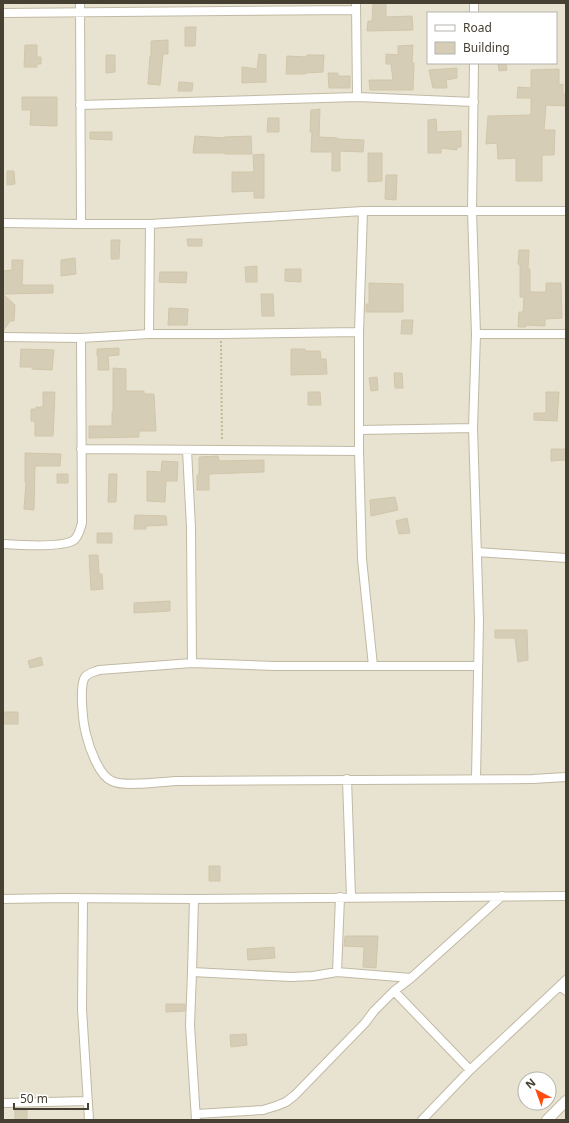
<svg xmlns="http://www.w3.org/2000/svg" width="569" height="1123" font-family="'Noto Sans',sans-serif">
	<rect width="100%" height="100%" fill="#f4f0e3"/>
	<path fill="#e8e3d0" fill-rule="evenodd" d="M3 3H566V1120H3ZM428 13H556V63H428ZM525 1079H549V1103H525Z"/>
	<path fill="#d6cdb7" stroke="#d2c6a9" d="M373 3H386V17L412 16 413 30 367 31 368 21H372Z
		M185 27H196L195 46H185Z
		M168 40V54H163L160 85 148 84 150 56H151V41Z
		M25 45H37V57H41V64H37V67H24Z
		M413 45 412 63H414L413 90H370L369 80H393L391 64H386V54L398 55V46Z
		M259 54 266 55V82L242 83V67L257 69Z
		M106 55H115V72L106 73Z
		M307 55H324L323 72 305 73V74H286L287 56 307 57Z
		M506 63 507 70 499 71 498 64Z
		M457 68V78L446 80 447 88H433L429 70Z
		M559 69V85L563 84V94H566V106L546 105 544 130H555L554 155H542V181H516V158L498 159 497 143 486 144 488 116 531 115V98H517L518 87 531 88V70Z
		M328 73H338V76H350V88H329Z
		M179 82 193 83 192 91H178Z
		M22 97H57V126L30 125 31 110H22Z
		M320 109 319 137 338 138V139L364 140 363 152 340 151V171H332V152H311L312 132H310L311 110Z
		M268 118H279V132H267Z
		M436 119 437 132 461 131V147H457V150L441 148V153H428V120Z
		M90 132H112V140L90 139Z
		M195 136 224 138V137L251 136 252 154H225V153H193Z
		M368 153H382V181L368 182Z
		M264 154V198H254V191L232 192V172H254L253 155Z
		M7 171H14L15 184 7 185Z
		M386 175H397L396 200 385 199Z
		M187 239H202V246H188Z
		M111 240H120L119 259H111Z
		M519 250H529L528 269H530V292H546V283H561L562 318 545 319V326L526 325V327H518L519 312H523L524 297H520V265L518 264Z
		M75 258 76 274 61 276V260Z
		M12 260H23L22 285H53V293L3 294 15 305 14 321H10L3 331V271L12 270Z
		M257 266V282H246L245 267Z
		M285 269H301V282L285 281Z
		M160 272H187L186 283 159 282Z
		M369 283 403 284V312H366V304H369Z
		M261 294H273L274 316H262Z
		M169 308 188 309 187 325H168Z
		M402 320H413L412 334H401Z
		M119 348V355L108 356 109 370H98V356H97V349Z
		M21 349 54 350 52 370 32 369V367H20Z
		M291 349H305V351H320L321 359H326L327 374 291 375Z
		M113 368 126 369V391H144V394H154L156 431H139V437L89 438V426H112V412H113Z
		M394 373H402L403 388H395Z
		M377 377 378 390 371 391 369 378Z
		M43 392H55L53 436H35V421H31V409H36V407H43Z
		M308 392H320L321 405H308Z
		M546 392H559L557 421 534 420V413H546Z
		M551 449H566V460L551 461Z
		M25 453 61 454 60 466H35L34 510 24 509 26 482H25Z
		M218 456 219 461 264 460V472L209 474V490H197V475H199V457Z
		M162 461 178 462 177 481H166L165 502 147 501V471L161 472Z
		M57 474H68V483H57Z
		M109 474H117L116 502H108Z
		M395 497 398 510 371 516 370 500Z
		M135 515 166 516 167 525 146 526V529H134Z
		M407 518 410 533 399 534 396 521Z
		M97 533H112V543H97Z
		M89 555H98L99 574H102L103 589 91 590Z
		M170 601V611L134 613V603Z
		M495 630H527L528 660 518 662 515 638H495Z
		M41 657 43 665 30 668 28 661Z
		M3 712H18V724H3Z
		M209 866H220V881H209Z
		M345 936H378L376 968 363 967 364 947 344 946Z
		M274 947 275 958 248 960 247 949Z
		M166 1004H185V1011L166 1012Z
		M246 1034 247 1045 231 1047 230 1035Z
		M15 1110H27V1120H15Z"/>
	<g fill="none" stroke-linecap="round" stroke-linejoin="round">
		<defs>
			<path id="minor" d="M80 3 81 224
				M356 3 357 97
				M474 3V13
				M3 13 356 10
				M474 63 472 211 476 334H566
				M80 105 357 97 474 102
				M363 211 359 332V451L362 559 373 666
				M3 223 81 224H150L363 211H566
				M149 334 150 224
				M476 334 473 428 479 621 476 778
				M3 337 81 338 149 334H221L359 332
				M359 430 473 428
				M81 449 359 451
				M187 450 191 528 192 663
				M3 544C18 545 63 548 74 540 79 536 80 529 82 523L81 338
				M477 552 566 558
				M478 666H274L192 663 99 670C94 672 88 673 85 677 79 686 83 723 86 734 89 747 99 776 112 781 123 787 162 782 176 781L533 779 566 777
				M347 779 351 897
				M3 899 63 898 194 899 566 896
				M83 899 82 1009 89 1120
				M194 899 192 972 190 1025 196 1120
				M192 972 291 977 313 976 337 972 411 978
				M337 972 340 897
				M560 986 566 991
				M394 991 470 1070
				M3 1103 88 1101
				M196 1114 263 1110 276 1106 286 1102 295 1095 365 1023 374 1011 394 991 411 978 502 896
				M422 1120 470 1070 566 980"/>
			<path id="tertiary" d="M547 1120 566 1101"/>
		</defs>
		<use href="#minor" stroke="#c0b9a4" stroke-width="10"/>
		<use href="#tertiary" stroke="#c0b9a4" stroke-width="12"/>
		<path stroke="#c3b894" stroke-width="2" stroke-dasharray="2 2" stroke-linecap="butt" d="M221 341 222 441"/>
		<use href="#minor" stroke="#fff" stroke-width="8"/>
		<use href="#tertiary" stroke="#fff" stroke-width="10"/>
	</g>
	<rect width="569" height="1123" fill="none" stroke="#464032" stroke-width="8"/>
	<rect x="427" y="12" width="130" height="52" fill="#ffffff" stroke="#b5b3ad"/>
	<rect x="435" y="25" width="20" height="6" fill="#ffffff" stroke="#b5b3ad"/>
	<text x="463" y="32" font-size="12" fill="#464032">Road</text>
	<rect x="435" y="42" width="20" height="12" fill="#d6cdb7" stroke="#b5b3ad"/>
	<text x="463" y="52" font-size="12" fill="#464032">Building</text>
	<g transform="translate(537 1091) rotate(319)"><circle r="19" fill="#ffffff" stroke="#b5b3ad"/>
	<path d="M0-3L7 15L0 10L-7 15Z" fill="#ff4b0e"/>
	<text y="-6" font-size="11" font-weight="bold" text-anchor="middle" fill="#464032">N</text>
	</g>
	<path d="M14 1103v6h74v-6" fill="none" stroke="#464032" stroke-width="2"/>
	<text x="20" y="1103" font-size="12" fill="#464032" stroke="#ffffff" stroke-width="3" paint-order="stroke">50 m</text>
</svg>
